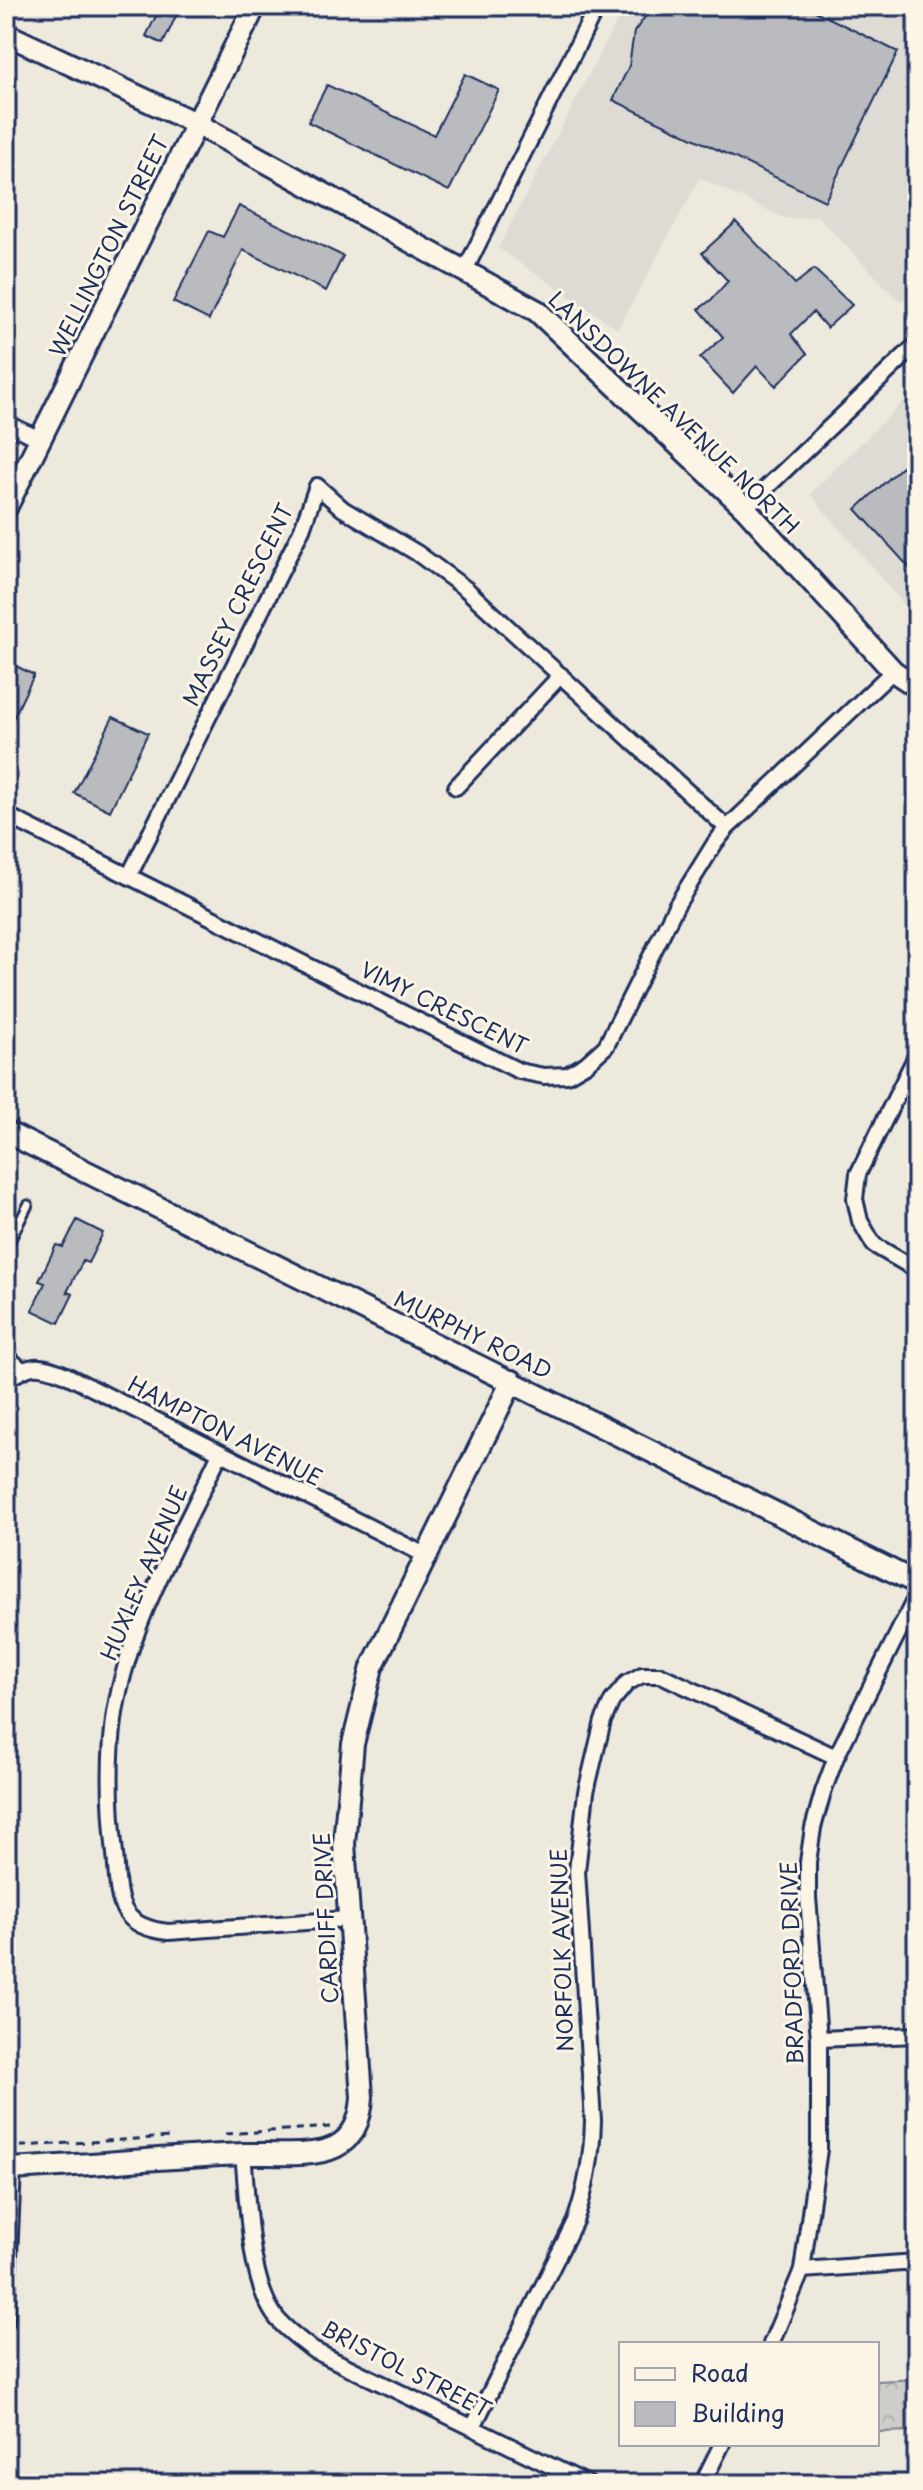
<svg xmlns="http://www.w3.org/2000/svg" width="923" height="2490" font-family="'Playpen Sans',sans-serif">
	<defs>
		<pattern id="park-crowns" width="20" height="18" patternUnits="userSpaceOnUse" patternTransform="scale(2)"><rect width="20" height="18" fill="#cfcdca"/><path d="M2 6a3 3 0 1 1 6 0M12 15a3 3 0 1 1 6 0" fill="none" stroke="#b1b0b0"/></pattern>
	</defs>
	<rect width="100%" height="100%" fill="#eee9dd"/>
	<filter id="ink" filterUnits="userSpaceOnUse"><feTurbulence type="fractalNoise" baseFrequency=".0125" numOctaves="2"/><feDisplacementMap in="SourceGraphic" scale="16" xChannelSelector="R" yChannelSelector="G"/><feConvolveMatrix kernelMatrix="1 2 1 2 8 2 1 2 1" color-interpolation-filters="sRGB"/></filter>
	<g filter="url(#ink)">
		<path fill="#dedbd4" d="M625 6H917V286L900 302 818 216 786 219 700 178 618 329 498 248Z
			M917 388V620L810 494Z"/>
		<path fill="url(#park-crowns)" stroke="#757e94" stroke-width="2" d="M917 2379V2431L877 2432V2381Z"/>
		<path fill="#babbbe" stroke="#1b2f5e" stroke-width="2" d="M653 6H805L898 52 825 201 613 100 629 66 634 32Z
			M160 8 176 16 163 44 146 36Z
			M465 74 499 90 449 191 308 122 327 85 434 135Z
			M239 206 343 256 326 291 243 250 209 320 173 302 209 231 223 237Z
			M736 222 795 284 814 269 852 305 827 328 813 312 791 334 807 354 776 386 757 366 733 393 700 358 723 337 699 309 711 300 728 281 702 253Z
			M917 453V576L856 509Z
			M6 661 34 675 6 733Z
			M113 717 148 733 110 811 74 793Z
			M77 1220 103 1233 88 1263 83 1261 67 1292 73 1294 59 1323 32 1310 45 1283 39 1281 56 1245 63 1247Z"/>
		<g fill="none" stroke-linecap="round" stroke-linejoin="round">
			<defs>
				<path id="lane" d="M6 1249 28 1205
					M6 1351 25 1368"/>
				<path id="street" d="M465 270 597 6
					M6 423 40 439
					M745 508 917 344
					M456 787 561 675
					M6 815 519 1071 544 1076 567 1075 586 1064 606 1046 676 906 715 843 727 828 893 671
					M129 876 302 529 317 486 343 509 417 553 466 589 727 828
					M917 1054 858 1174 855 1199 860 1221 874 1245 917 1270
					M6 1380C31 1364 37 1363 64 1374L425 1555
					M220 1453C182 1535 129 1623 115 1713 108 1759 110 1808 115 1854 119 1898 115 1926 168 1932L347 1919
					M819 2039 917 2035
					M243 2154C248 2199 248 2288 280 2322 289 2332 302 2341 313 2350L588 2484
					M802 2270 917 2262
					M6 2322 13 2169
					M771 2344 802 2270 819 2149V2039L808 1897V1862L813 1828 823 1792 836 1757 917 1595
					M473 2427 575 2221C587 2187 592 2156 593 2121L577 1871 586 1792 603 1721 612 1701 627 1683 642 1675H661L836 1757
					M702 2484 722 2444"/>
				<path id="secondary" d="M6 34 197 124 537 311 745 508 893 671 917 687
					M6 508 255 6
					M6 1132 917 1583
					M6 2169C85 2166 164 2157 244 2154 269 2153 312 2158 335 2147 355 2137 361 2117 362 2097L344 1844 353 1744 372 1667 512 1381"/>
			</defs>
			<use href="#lane" stroke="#1b2f5e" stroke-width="13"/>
			<use href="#street" stroke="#1b2f5e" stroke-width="20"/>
			<use href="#secondary" stroke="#1b2f5e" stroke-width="26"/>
			<path stroke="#1b2f5e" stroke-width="3" stroke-dasharray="8 6" stroke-linecap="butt" d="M225 2134 330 2127
				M6 2147 170 2137"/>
			<use href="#lane" stroke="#fcf5e5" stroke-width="7"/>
			<use href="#street" stroke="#fcf5e5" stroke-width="14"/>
			<use href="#secondary" stroke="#fcf5e5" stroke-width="20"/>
		</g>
	</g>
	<g text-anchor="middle" stroke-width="6" stroke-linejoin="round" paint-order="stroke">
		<g font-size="22" fill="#1b2f5e" stroke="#fcf5e5">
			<text transform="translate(109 246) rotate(-64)" y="8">WELLINGTON STREET</text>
			<text transform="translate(674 413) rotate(44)" y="8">LANSDOWNE AVENUE NORTH</text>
			<text transform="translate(238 605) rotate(-64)" y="8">MASSEY CRESCENT</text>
			<text transform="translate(444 1008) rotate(26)" y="8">VIMY CRESCENT</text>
			<text transform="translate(473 1335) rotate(26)" y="8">MURPHY ROAD</text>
			<text transform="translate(225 1431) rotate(27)" y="8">HAMPTON AVENUE</text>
			<text transform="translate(144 1573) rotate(-67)" y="8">HUXLEY AVENUE</text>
			<text transform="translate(326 1918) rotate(-93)" y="8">CARDIFF DRIVE</text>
			<text transform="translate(562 1950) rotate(-92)" y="8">NORFOLK AVENUE</text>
			<text transform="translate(792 1963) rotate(-92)" y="8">BRADFORD DRIVE</text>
			<text transform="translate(406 2369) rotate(27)" y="8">BRISTOL STREET</text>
		</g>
	</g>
	<rect width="923" height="2490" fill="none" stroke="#fcf5e5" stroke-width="32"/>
	<rect x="16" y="16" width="891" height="2458" fill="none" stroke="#1b2f5e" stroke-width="3" filter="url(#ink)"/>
	<rect x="619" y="2342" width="260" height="104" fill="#fcf5e5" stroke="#a2a6af" stroke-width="2"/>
	<rect x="635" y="2368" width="40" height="12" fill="#fcf5e5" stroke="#a2a6af" stroke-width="2"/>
	<text x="691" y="2382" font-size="24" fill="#1b2f5e">Road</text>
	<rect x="635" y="2402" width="40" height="24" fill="#babbbe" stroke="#a2a6af" stroke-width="2"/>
	<text x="691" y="2422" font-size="24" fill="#1b2f5e">Building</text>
</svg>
